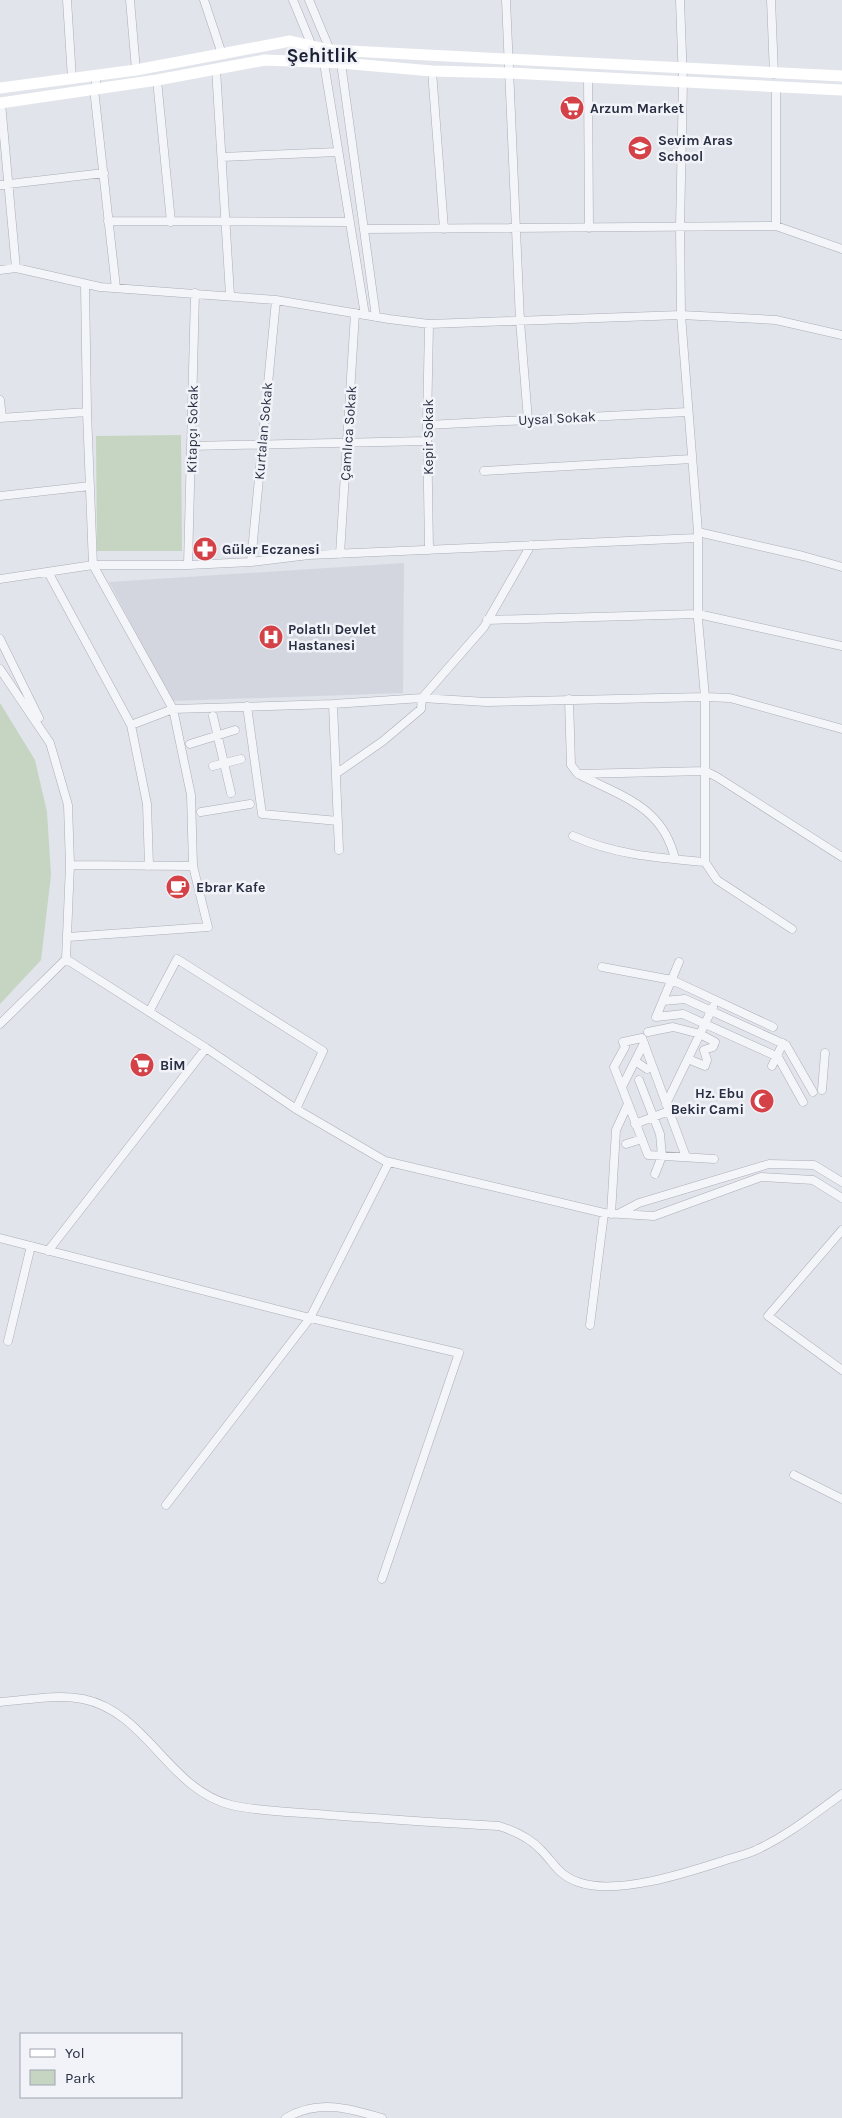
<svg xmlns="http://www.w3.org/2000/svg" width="842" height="2118" font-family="Karla,sans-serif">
	<rect width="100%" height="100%" fill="#e1e4ea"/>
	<path fill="#d3d6df" d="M404 563 403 693 172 701 109 582Z"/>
	<path fill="#c5d5c2" d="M181 435 182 551H97L96 436Z
		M0 703 35 760 47 812 51 875 41 960 0 1004Z"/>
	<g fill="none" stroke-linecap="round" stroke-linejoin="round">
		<defs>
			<path id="street" d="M67 0 72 79
				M130 0 136 70
				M204 0 222 54
				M293 0 312 46 324 63 365 315
				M309 0 330 50 341 63 376 317
				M506 0 520 321 528 420
				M680 0 683 82 680 227 681 315 698 532V619L705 697V862L717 880 792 929
				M771 0 774 74
				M216 69 230 295
				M432 71 444 229
				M98 75 94 89 116 288
				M588 78 589 228
				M157 80 171 222
				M1 103 16 268
				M222 157 338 152
				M0 185 104 173
				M108 221 350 222
				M776 226V87
				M364 229 776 226 842 249
				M0 270 16 268 100 287 276 300 389 319 429 324 681 315 776 320 842 335
				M429 324 427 425 429 550
				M0 400 2 418
				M0 418 87 412
				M427 425 687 412
				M191 446 427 441
				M484 471 692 459
				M0 496 90 486
				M698 532 803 556 842 567
				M340 554 355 313
				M251 562 276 300
				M188 565 195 293
				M48 572 131 725 147 804 149 866
				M0 579 93 565H188L251 562 309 555 697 538
				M487 620 698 614 842 646
				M0 639 39 718
				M0 669 50 743 68 805 70 865 66 959 0 1024
				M569 699 571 765 578 774 705 771 717 777 842 857
				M333 704 339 850
				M247 706 262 814 338 821
				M213 716 231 793
				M131 725 173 709 333 704 422 698 486 702 705 697 730 698 842 729
				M190 744 235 730
				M213 766 241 759
				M337 773 383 741 421 709 422 698 484 627 531 545
				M580 775C623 797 663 807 675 859
				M201 812 250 804
				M573 836C615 855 659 858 705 862
				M70 865 193 866
				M68 937 208 927 193 866 191 795 173 709 93 565 87 412 85 284
				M66 959 206 1048 296 1109 385 1161 604 1213 654 1216 761 1177 813 1180 842 1198
				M679 962 656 1017 683 1014 778 1057 803 1102
				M602 967 672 980 773 1027
				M663 1001 685 999 786 1045 813 1092
				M149 1012 177 959 323 1051 296 1109
				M648 1032 673 1027 700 1034 715 1042 713 1047 704 1050 707 1060 705 1066 688 1059
				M635 1061 647 1069
				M772 1066 783 1043
				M639 1080 660 1134 662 1156 655 1174
				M622 1087 644 1043
				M822 1090 825 1053
				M666 1104 713 1007
				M635 1124 669 1111
				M626 1144 642 1139
				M686 1157 642 1038 623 1042 625 1047 614 1067 648 1155 714 1159
				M611 1214 616 1130 628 1104
				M618 1214 639 1203 769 1164 814 1165 842 1182
				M842 1230 768 1316 842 1370
				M0 1238 310 1318 459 1353 382 1579
				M48 1251 206 1048
				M590 1325 604 1213
				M8 1341 31 1246
				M794 1475 842 1499
				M166 1505 310 1318 389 1162
				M0 1702C27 1700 56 1694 83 1699 147 1712 168 1789 231 1805 260 1812 299 1812 329 1815 385 1819 442 1823 499 1826 515 1831 530 1838 541 1850 555 1864 558 1875 578 1882 616 1896 686 1873 723 1861 734 1857 746 1855 756 1850 787 1836 814 1814 842 1794
				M286 2118C317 2099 349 2108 382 2118"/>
		</defs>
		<use href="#street" stroke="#aaaeb8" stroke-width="9"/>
		<use href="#street" stroke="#f4f5f8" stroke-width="8"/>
		<path stroke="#fff" stroke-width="11" d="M0 88 136 70 290 41 330 50 842 76
			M0 103 157 80 265 60 341 63 432 71 510 73 842 90"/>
	</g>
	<defs>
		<symbol id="supermarket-disc" viewBox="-11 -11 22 22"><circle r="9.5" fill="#d44248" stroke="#f1f3f8"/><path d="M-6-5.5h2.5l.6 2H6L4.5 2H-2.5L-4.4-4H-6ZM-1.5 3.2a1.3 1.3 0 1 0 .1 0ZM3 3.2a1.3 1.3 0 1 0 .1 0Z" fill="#fff"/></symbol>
		<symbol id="school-disc" viewBox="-11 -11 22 22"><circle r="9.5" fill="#d44248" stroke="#f1f3f8"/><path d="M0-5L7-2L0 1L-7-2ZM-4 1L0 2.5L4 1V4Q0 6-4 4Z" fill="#fff"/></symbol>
		<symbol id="pharmacy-disc" viewBox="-11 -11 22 22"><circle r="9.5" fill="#d44248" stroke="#f1f3f8"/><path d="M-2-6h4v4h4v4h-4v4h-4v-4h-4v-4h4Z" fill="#fff"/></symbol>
		<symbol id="hospital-disc" viewBox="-11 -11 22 22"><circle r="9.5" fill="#d44248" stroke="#f1f3f8"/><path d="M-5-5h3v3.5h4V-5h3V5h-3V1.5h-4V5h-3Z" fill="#fff"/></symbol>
		<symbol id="cafe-disc" viewBox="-11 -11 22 22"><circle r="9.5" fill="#d44248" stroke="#f1f3f8"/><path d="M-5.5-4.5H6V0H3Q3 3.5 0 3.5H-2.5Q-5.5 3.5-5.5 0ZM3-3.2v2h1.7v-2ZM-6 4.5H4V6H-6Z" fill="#fff"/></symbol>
		<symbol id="mosque-disc" viewBox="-11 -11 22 22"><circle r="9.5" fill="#d44248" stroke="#f1f3f8"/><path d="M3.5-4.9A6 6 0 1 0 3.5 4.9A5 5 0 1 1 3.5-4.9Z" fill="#fff"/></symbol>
	</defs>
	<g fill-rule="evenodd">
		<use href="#supermarket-disc" x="558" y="94" width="28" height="28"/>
		<use href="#school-disc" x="626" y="134" width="28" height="28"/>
		<use href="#pharmacy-disc" x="191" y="535" width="28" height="28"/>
		<use href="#hospital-disc" x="257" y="623" width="28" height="28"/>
		<use href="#cafe-disc" x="164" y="873" width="28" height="28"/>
		<use href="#supermarket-disc" x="128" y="1051" width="28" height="28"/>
		<use href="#mosque-disc" x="748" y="1087" width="28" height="28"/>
	</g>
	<g text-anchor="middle" stroke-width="5" stroke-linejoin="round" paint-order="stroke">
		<g font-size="14" font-weight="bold" fill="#292f43" stroke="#f1f3f8" text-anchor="start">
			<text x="590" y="113">Arzum Market</text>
			<text x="658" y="145">Sevim Aras<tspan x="658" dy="16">School</tspan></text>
			<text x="222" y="554">Güler Eczanesi</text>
			<text x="288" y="634">Polatlı Devlet<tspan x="288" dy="16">Hastanesi</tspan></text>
			<text x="196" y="892">Ebrar Kafe</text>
			<text x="160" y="1070">BİM</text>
			<text x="744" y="1098" text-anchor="end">Hz. Ebu<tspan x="744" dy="16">Bekir Cami</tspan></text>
		</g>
		<g font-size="14" fill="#292f43" stroke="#f1f3f8">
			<text transform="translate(557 418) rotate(-3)" y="5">Uysal Sokak</text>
			<text transform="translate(192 429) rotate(-89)" y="5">Kitapçı Sokak</text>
			<text transform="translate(263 431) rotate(-85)" y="5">Kurtalan Sokak</text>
			<text transform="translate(348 433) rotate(-86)" y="5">Çamlıca Sokak</text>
			<text transform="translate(428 437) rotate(-90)" y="5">Kepir Sokak</text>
		</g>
		<g font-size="19" font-weight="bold" fill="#1b2134" stroke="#f1f3f8">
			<text x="322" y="62">Şehitlik</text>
		</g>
	</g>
	<rect x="20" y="2033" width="162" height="65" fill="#f1f3f8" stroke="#a1a5b0"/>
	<rect x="30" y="2049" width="25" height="8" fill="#ffffff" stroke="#a1a5b0"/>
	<text x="65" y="2058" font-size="15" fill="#292f43">Yol</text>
	<rect x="30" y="2070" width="25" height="15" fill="#c5d5c2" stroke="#a1a5b0"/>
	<text x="65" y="2083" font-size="15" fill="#292f43">Park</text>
</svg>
